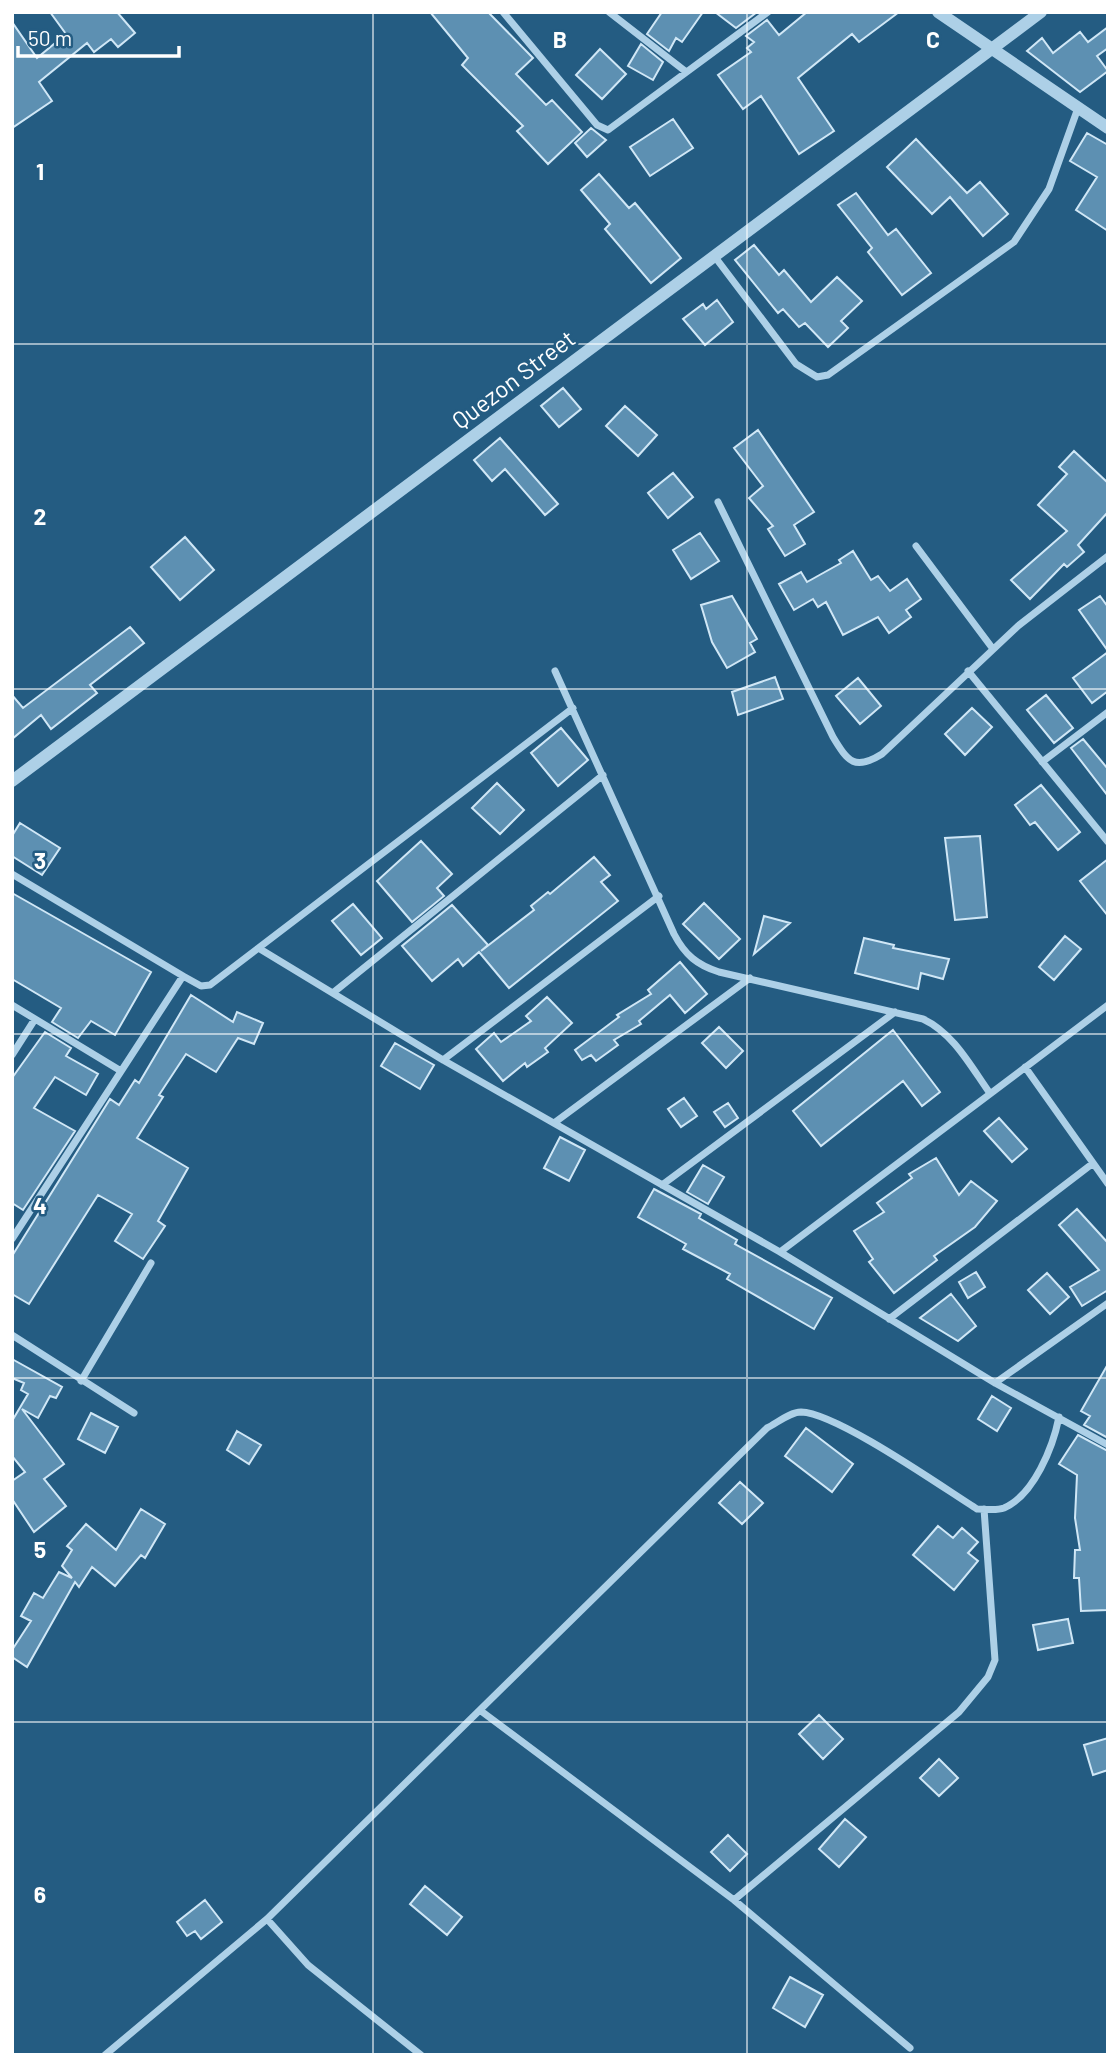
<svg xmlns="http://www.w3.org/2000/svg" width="1120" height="2067" font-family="Barlow,sans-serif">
	<rect width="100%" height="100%" fill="#245c82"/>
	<path fill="#5d90b2" stroke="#d0e7f6" stroke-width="2" d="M50 12H117L135 33 118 47 111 39 94 52 87 43 39 82 52 101 12 128V22L37 58 66 34Z
		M430 12H488L533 58 516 74 546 105 552 100 582 132 548 164 517 131 523 126 462 65 468 58Z
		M662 12H703L682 42 676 38 669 51 647 34Z
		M715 12H757L736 28Z
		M807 12H899L859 42 852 34 798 78 834 131 799 154 761 96 743 109 718 75 751 52 747 48 754 42 746 36 767 20 779 35Z
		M1108 27V48L1097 56 1108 71 1080 92 1027 51 1042 38 1053 53 1080 32 1088 42Z
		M641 44 663 62 653 80 628 66Z
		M600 49 626 74 602 99 576 75Z
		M673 119 693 148 650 176 630 147Z
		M591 128 606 140 587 157 575 143Z
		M1087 133 1108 145V231L1076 210 1097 177 1070 161Z
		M916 139 967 193 980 182 1008 214 983 236 950 197 932 214 887 167Z
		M599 174 629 208 635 203 681 258 651 283 605 229 610 224 581 190Z
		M856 193 888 235 896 229 931 273 902 295 868 252 872 248 838 205Z
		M754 245 779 275 784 270 811 302 837 277 862 301 841 321 848 328 828 347 805 323 799 327 783 309 778 313 735 260Z
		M717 300 733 322 705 345 683 319 703 304 706 309Z
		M563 388 581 409 559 427 541 406Z
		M625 406 657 435 638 456 606 426Z
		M758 430 814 512 794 525 805 544 785 556 768 529 773 526 749 498 763 486 734 448Z
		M500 438 558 504 545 515 505 469 492 481 474 460Z
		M1074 451 1108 483V512L1078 545 1084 552 1067 567 1064 564 1030 599 1011 580 1067 531 1038 505 1067 474 1059 467Z
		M673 473 693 497 668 518 648 493Z
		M700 533 719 561 691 579 673 550Z
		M185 537 214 570 180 600 151 567Z
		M853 551 871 580 878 576 890 591 907 579 921 599 906 610 911 617 889 633 878 617 843 635 826 602 818 607 813 599 794 610 779 584 801 572 807 582 841 563 839 560Z
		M732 596 757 639 750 643 755 652 727 668 712 642 701 605Z
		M1100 596 1108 607V651L1079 610Z
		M130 627 144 643 90 685 97 693 51 729 41 715 12 739V695L23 708Z
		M1108 652V691L1092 703 1073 678Z
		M775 677 783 699 738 715 732 692Z
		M858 678 881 706 860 724 836 696Z
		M1046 695 1073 728 1054 743 1027 710Z
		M972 708 992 727 965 755 945 734Z
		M561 728 588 760 558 786 531 753Z
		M1083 739 1108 769V796L1071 748Z
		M497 783 524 810 500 834 472 808Z
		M1041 785 1080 832 1058 850 1035 822 1030 825 1015 805Z
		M20 823 60 848 42 875 12 856V836Z
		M980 836 987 917 955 920 945 838Z
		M421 841 452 874 437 888 444 896 412 922 377 881Z
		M594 857 610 875 601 882 618 901 509 988 479 952 463 966 458 959 432 981 402 946 452 905 488 945 481 951 534 910 531 906 548 892 550 894Z
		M1108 859V916L1080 881Z
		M12 893 151 972 115 1035 91 1021 78 1038 52 1022 61 1008 12 979Z
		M704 903 740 939 719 959 683 924Z
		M353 904 382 938 361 955 332 921Z
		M764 916 790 923 754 954Z
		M1065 936 1081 949 1054 980 1039 967Z
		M864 938 894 945 893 948 949 959 943 979 921 973 918 989 855 973Z
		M680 962 707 994 685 1013 670 995 639 1021 641 1024 614 1040 618 1045 596 1061 591 1055 582 1060 575 1050 619 1017 617 1015 651 994 648 990Z
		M191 995 233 1022 237 1012 263 1023 254 1044 238 1038 216 1072 186 1054 159 1095 163 1097 137 1138 188 1168 158 1221 165 1226 143 1259 115 1241 132 1214 98 1195 29 1304 12 1294V1256L110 1099 119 1105 135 1080 139 1083Z
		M547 997 572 1023 545 1048 548 1052 527 1067 525 1063 503 1081 476 1049 494 1033 501 1042 531 1021 526 1016Z
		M719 1027 743 1051 726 1068 702 1043Z
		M893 1030 940 1092 922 1106 903 1081 821 1146 793 1111Z
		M45 1032 71 1048 66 1056 98 1074 86 1095 55 1077 34 1108 75 1131 23 1210 12 1203V1078Z
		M395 1043 434 1065 420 1089 381 1066Z
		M684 1098 697 1116 681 1127 668 1109Z
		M728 1103 738 1118 725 1127 714 1112Z
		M999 1118 1027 1149 1012 1162 984 1131Z
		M560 1137 585 1150 569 1181 544 1168Z
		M936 1158 959 1195 971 1181 997 1201 975 1227 934 1256 937 1260 894 1293 869 1262 873 1259 854 1231 884 1212 877 1203 912 1178 909 1174Z
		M703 1165 724 1177 708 1204 687 1192Z
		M654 1189 701 1214 699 1218 737 1240 735 1244 832 1298 814 1329 727 1279 730 1274 683 1249 686 1244 638 1217Z
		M1077 1209 1108 1243V1290L1082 1306 1070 1287 1099 1270 1059 1225Z
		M976 1272 985 1287 968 1298 959 1282Z
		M1047 1273 1069 1297 1050 1314 1028 1290Z
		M951 1294 976 1326 958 1341 920 1318Z
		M12 1359 62 1387 56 1398 50 1396 38 1418 22 1409 64 1464 44 1479 66 1506 34 1532 12 1499V1481L25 1472 12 1456V1421L28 1394 21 1390 24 1383 12 1378Z
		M1108 1364V1438L1084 1425 1090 1416 1081 1411Z
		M992 1396 1011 1408 997 1431 978 1419Z
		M91 1413 118 1427 105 1453 78 1439Z
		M806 1428 853 1464 832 1492 785 1456Z
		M237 1431 261 1445 249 1464 227 1450Z
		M1078 1435 1108 1451V1610L1081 1611 1079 1578H1074L1075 1550H1080L1075 1518 1077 1475 1059 1464Z
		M740 1482 763 1503 742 1524 719 1503Z
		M141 1509 165 1524 145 1558 141 1555 115 1586 92 1567 79 1587 75 1582 27 1667 12 1657V1650L31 1621 21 1616 34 1593 43 1598 59 1572 72 1578 62 1566 72 1550 67 1546 86 1524 116 1550Z
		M938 1526 953 1538 962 1528 978 1542 968 1553 978 1561 954 1590 913 1555Z
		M1068 1619 1073 1643 1038 1650 1033 1625Z
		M819 1715 843 1739 823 1759 799 1734Z
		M1108 1738V1770L1093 1775 1084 1745Z
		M939 1759 958 1778 939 1796 920 1778Z
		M845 1819 866 1837 839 1867 819 1849Z
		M728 1835 747 1854 730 1871 711 1852Z
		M425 1886 462 1917 447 1935 410 1904Z
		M205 1900 222 1922 201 1939 195 1931 187 1936 177 1922Z
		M790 1977 823 1995 805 2027 773 2008Z"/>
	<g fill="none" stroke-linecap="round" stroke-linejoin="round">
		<path stroke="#add0e7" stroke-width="7" d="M503 12 597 125 608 130 768 12
			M609 12 685 71
			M715 257 796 364 817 377 828 375 1014 242 1049 189 1078 108
			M718 502 833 737C848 762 855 771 882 754L1018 626 1108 556
			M916 546 993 649
			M555 671 674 934C685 955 697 965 719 972L923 1019C953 1033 970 1065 989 1092
			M968 671 1108 842
			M1042 762 1108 712
			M12 874 183 976 201 986 210 985 573 708
			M260 949 443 1060 780 1252 995 1383 1108 1445
			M334 992 603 775
			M12 1005 121 1071
			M12 1055 35 1019
			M443 1060 659 896
			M1025 1067 1108 1184
			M554 1123 750 978
			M662 1185 895 1012
			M12 1239 183 976
			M780 1252 1108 1005
			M889 1319 1092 1164
			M12 1335 134 1413
			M81 1381 151 1263
			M995 1383 1108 1303
			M481 1711 734 1900 910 2048
			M734 1900 959 1712 988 1677 995 1660 984 1509
			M267 1919 308 1965 421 2055
			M105 2055 267 1919 767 1428C777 1423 790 1412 801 1412 837 1413 942 1487 977 1509 986 1509 996 1511 1004 1508 1034 1495 1053 1447 1059 1417"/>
		<path stroke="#add0e7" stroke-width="12" d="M938 12 1108 128
			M12 781 1041 12"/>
	</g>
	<path fill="none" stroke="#fff" stroke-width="2" stroke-opacity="0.55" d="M373 12V2055M747 12V2055M12 344H1108M12 689H1108M12 1034H1108M12 1378H1108M12 1722H1108"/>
	<g text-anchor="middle" stroke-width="5" stroke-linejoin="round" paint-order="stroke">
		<g font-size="24" fill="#fff" stroke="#245c82">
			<text transform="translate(514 380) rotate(-37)" y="8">Quezon Street</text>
		</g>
	</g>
	<g font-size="23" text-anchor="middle" font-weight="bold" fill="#fff" stroke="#245c82" stroke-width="5" stroke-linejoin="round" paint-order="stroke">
		<text x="560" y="48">B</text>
		<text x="933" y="48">C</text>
		<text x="40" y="180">1</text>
		<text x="40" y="525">2</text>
		<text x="40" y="869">3</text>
		<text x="40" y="1214">4</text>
		<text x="40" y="1558">5</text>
		<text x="40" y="1903">6</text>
	</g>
	<rect width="1120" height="2067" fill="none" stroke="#ffffff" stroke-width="28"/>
	<path d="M18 46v10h161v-10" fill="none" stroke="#ffffff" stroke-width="3.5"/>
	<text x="28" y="46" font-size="21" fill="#ffffff" stroke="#245c82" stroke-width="5" paint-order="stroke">50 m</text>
</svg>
